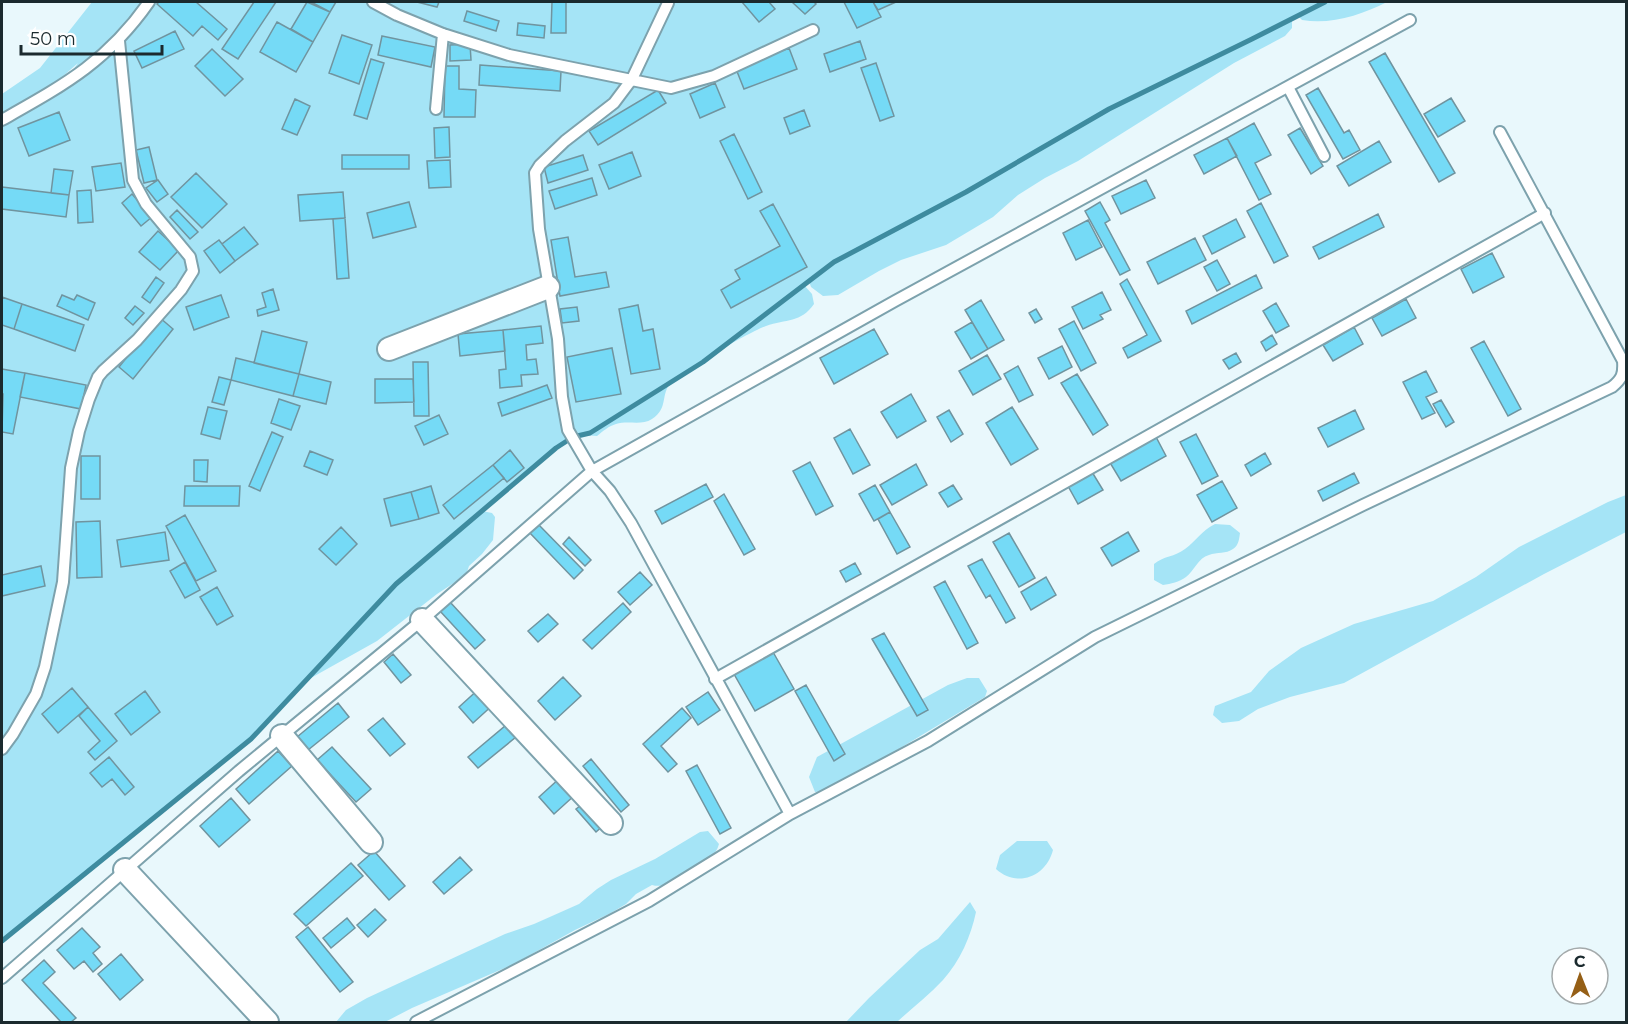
<svg xmlns="http://www.w3.org/2000/svg" width="1628" height="1024" font-family="Montserrat,sans-serif">
	<rect width="100%" height="100%" fill="#e9f8fc"/>
	<path fill="#a5e4f6" d="M92 2H1387C1361 15 1331 25 1302 20L1298 16 1292 19V28L1285 36 1234 63 1078 161 1045 178 1018 195 993 217 946 245 901 260 879 271 838 295 823 296 811 287 809 281 804 285 812 294 814 304C801 323 786 319 766 326 749 332 682 371 671 383 660 394 669 408 652 419 641 426 628 420 616 424 609 426 603 431 597 436L583 435 573 437 556 448 482 511 492 513 495 517 493 540 482 554 469 566 466 575 437 594 377 641 302 683 251 739 21 925 2 944V122L57 93 78 63 52 86 2 117V94L40 68Z
		M1626 495V532L1544 574 1344 683 1290 697 1258 709 1239 721 1222 723 1213 715 1215 706 1251 692 1269 671 1301 648 1354 624 1433 601 1476 577 1519 547 1608 502Z
		M1215 524 1230 525 1240 533C1239 539 1239 545 1233 549 1226 554 1217 552 1209 555 1198 558 1194 571 1186 577 1179 582 1171 584 1163 585L1154 580V564C1163 556 1175 557 1185 549 1196 541 1201 531 1215 524Z
		M967 678H979L987 691 985 697 829 791 815 792 809 777 817 757 948 685Z
		M708 831 719 844C716 856 708 857 699 863 685 872 670 890 652 885L636 894 626 904 611 913 575 930 514 964 412 1008 385 1022H336L346 1010 367 998 505 934 534 924 579 904 597 889 611 880 655 859 700 832Z
		M1017 841H1047L1053 850C1046 877 1017 888 996 869L1000 855Z
		M970 902 976 912C971 936 960 961 943 980 929 995 912 1008 897 1022H846L869 998 920 950 938 939Z"/>
	<g fill="none" stroke-linecap="round" stroke-linejoin="round">
		<path stroke="#3e8b9f" stroke-width="5" d="M2 941 251 739 396 584 556 448 573 437 590 433 703 362 834 262 966 192 1109 109 1252 39 1325 2"/>
	</g>
	<path fill="#75daf6" stroke="#70949f" stroke-width="1.5" d="M159 2H196L227 29 218 40 202 26 193 36 157 4Z
		M254 2H276L238 59 222 49Z
		M307 2 330 12 313 42 291 29Z
		M311 2H336L330 12Z
		M417 2H439L437 7Z
		M552 2H566V33H551Z
		M742 2H769L775 9 759 22Z
		M792 2H814L816 4 805 14Z
		M844 2H873L881 17 857 28Z
		M873 2H896L878 10Z
		M467 11 499 21 496 31 464 21Z
		M277 22 313 42 296 72 260 52Z
		M518 23 545 26 544 38 517 35Z
		M175 31 184 49 142 68 134 51Z
		M342 35 372 45 359 84 329 73Z
		M382 36 435 47 431 67 378 55Z
		M860 41 866 59 830 72 824 54Z
		M470 44 471 60 450 61V45Z
		M789 48 797 69 744 89 736 69Z
		M212 49 243 79 225 96 195 66Z
		M1385 53 1455 173 1439 182 1369 62Z
		M371 59 384 63 367 119 354 115Z
		M876 63 894 116 880 121 861 68Z
		M480 65 561 71 560 91 479 85Z
		M445 66H459V89L476 90 475 117H444Z
		M715 83 725 107 700 118 690 94Z
		M1318 88 1344 133 1349 130 1360 150 1343 159 1306 95Z
		M658 90 666 103 598 145 589 131Z
		M1451 98 1465 121 1438 137 1424 114Z
		M295 99 310 106 297 135 282 129Z
		M804 110 810 126 790 134 784 118Z
		M59 112 70 140 29 156 18 128Z
		M1254 123 1271 155 1255 163 1271 194 1259 200 1227 138Z
		M449 127 450 157 435 158 434 128Z
		M1300 128 1323 166 1311 174 1288 135Z
		M734 134 762 192 748 199 720 141Z
		M1227 138 1237 156 1204 174 1194 155Z
		M1379 141 1391 162 1349 186 1337 166Z
		M149 147 157 180 144 183 136 150Z
		M632 152 641 176 609 189 599 165Z
		M342 155H409V169H342Z
		M583 155 588 170 548 183 544 167Z
		M450 160 451 187 429 188 427 161Z
		M121 163 125 187 96 191 92 167Z
		M54 169 73 171 69 195 51 193Z
		M196 173 227 204 202 228 171 197Z
		M592 178 597 195 555 209 549 191Z
		M158 180 168 194 157 202 146 188Z
		M1146 180 1155 198 1121 214 1112 196Z
		M2 187 69 195 66 217 2 209Z
		M91 190 93 222 78 223 77 191Z
		M343 192 345 218 300 221 298 195Z
		M132 194 152 217 141 226 122 203Z
		M409 202 416 227 373 238 367 213Z
		M1100 202 1110 220 1105 223 1130 270 1120 275 1085 211Z
		M1261 203 1288 256 1274 263 1247 211Z
		M773 204 807 267 731 308 721 290 740 279 735 270 780 246 760 211Z
		M177 210 198 232 190 239 170 217Z
		M1378 214 1384 227 1319 259 1313 247Z
		M345 218 349 278 337 279 333 219Z
		M1236 219 1245 237 1212 254 1203 236Z
		M1088 220 1102 247 1076 260 1063 233Z
		M244 227 258 244 235 261 222 244Z
		M158 231 179 250 160 270 139 252Z
		M568 237 575 277 606 272 609 287 560 296 551 240Z
		M1195 238 1206 260 1158 284 1147 262Z
		M219 240 235 261 220 273 204 251Z
		M1492 253 1504 277 1473 293 1461 269Z
		M1217 260 1230 284 1217 291 1204 267Z
		M1256 275 1262 288 1192 324 1186 311Z
		M156 277 164 283 150 303 142 297Z
		M1127 279 1161 341 1128 358 1123 348 1147 335 1120 284Z
		M273 289 279 310 258 316 257 310 266 307 262 293Z
		M1102 292 1111 310 1100 315 1103 319 1083 329 1072 307Z
		M62 295 74 300 77 295 95 303 88 320 57 306Z
		M221 295 229 317 194 330 186 307Z
		M2 297 22 304 14 329 2 325Z
		M1406 299 1416 318 1382 336 1372 318Z
		M981 300 1004 340 988 349 965 310Z
		M1276 303 1289 326 1276 333 1263 311Z
		M22 304 84 325 75 351 14 329Z
		M638 305 643 331 653 329 660 369 631 374 619 309Z
		M135 306 144 313 133 325 125 318Z
		M577 307 579 321 562 323 560 309Z
		M1036 309 1042 319 1035 323 1029 313Z
		M159 317 173 329 133 379 119 367Z
		M1074 321 1096 363 1081 371 1059 329Z
		M972 322 988 349 971 359 955 332Z
		M541 326 543 343 526 345 527 360 536 359 538 374 521 375 522 386 500 388 499 370 506 369 503 330Z
		M1354 327 1363 344 1333 361 1323 345Z
		M874 329 888 354 834 384 820 358Z
		M503 330 505 351 460 356 458 334Z
		M262 331 307 342 299 374 254 363Z
		M1272 335 1277 344 1266 351 1261 342Z
		M1484 341 1521 409 1508 416 1471 348Z
		M1062 346 1072 367 1049 379 1038 358Z
		M612 348 621 394 576 402 567 357Z
		M1236 353 1241 362 1229 369 1223 360Z
		M987 355 1001 379 973 395 959 371Z
		M236 358 299 374 293 396 231 380Z
		M413 362H428L429 416H414Z
		M1018 366 1033 395 1019 402 1004 374Z
		M2 369 25 373 13 434 2 432 3 394H2Z
		M1426 371 1437 392 1426 397 1435 413 1422 419 1403 382Z
		M25 373 86 385 81 409 20 397Z
		M299 374 331 382 326 404 293 396Z
		M1077 374 1108 425 1093 435 1061 383Z
		M219 377 231 380 224 405 212 402Z
		M375 379H413L414 402 375 403Z
		M547 385 552 398 502 416 498 403Z
		M911 394 926 421 897 438 881 412Z
		M279 399 300 406 291 430 271 423Z
		M1441 400 1454 422 1446 427 1433 404Z
		M208 407 227 411 220 439 201 434Z
		M1012 407 1038 449 1011 465 986 423Z
		M949 410 963 434 951 442 937 417Z
		M1355 410 1364 429 1328 447 1318 428Z
		M439 415 448 434 424 445 415 426Z
		M850 429 870 465 853 474 834 438Z
		M272 432 283 437 260 491 249 486Z
		M1196 434 1218 476 1202 484 1180 442Z
		M1155 435 1166 456 1121 481 1109 461Z
		M510 450 524 468 507 482 493 465Z
		M310 451 333 460 327 475 304 466Z
		M1265 453 1271 464 1251 476 1245 465Z
		M81 456H100V499H81Z
		M194 460H208L207 482 194 481Z
		M810 462 833 506 816 515 793 471Z
		M916 464 927 485 892 505 880 485Z
		M493 465 504 478 454 519 443 505Z
		M1092 472 1103 490 1078 504 1068 486Z
		M1354 473 1359 483 1323 501 1318 491Z
		M1222 481 1237 508 1212 522 1197 495Z
		M706 484 713 497 662 524 655 511Z
		M875 485 890 512 874 521 859 494Z
		M953 485 962 499 948 507 939 493Z
		M185 486H240L239 506H184Z
		M431 486 439 513 419 519 411 492Z
		M411 492 419 519 391 526 384 499Z
		M724 494 755 549 744 555 714 501Z
		M890 512 910 547 897 554 878 519Z
		M185 515 216 571 196 581 166 526Z
		M100 521 102 577 77 578 76 522Z
		M538 524 583 570 574 579 529 532Z
		M341 527 357 544 336 565 319 549Z
		M165 532 169 560 121 567 117 540Z
		M1128 532 1139 551 1112 566 1101 548Z
		M1009 533 1035 578 1019 587 993 542Z
		M569 537 591 560 585 566 563 544Z
		M982 559 1015 618 1006 623 990 595 986 598 968 566Z
		M185 562 200 590 185 598 170 571Z
		M855 563 861 574 846 582 840 571Z
		M41 566 45 586 2 596V575Z
		M640 572 652 585 630 605 618 592Z
		M1046 577 1056 595 1031 610 1021 592Z
		M945 581 978 643 967 649 934 587Z
		M217 587 233 616 217 625 200 597Z
		M450 602 485 640 475 649 440 611Z
		M623 603 631 612 592 649 583 640Z
		M548 614 558 624 538 642 528 631Z
		M884 633 928 710 917 716 872 639Z
		M773 652 794 689 755 711 734 674Z
		M393 654 411 675 401 683 384 662Z
		M563 677 581 696 555 720 538 701Z
		M806 685 845 754 834 761 795 691Z
		M481 687 495 703 473 723 459 707Z
		M72 688 88 707 58 733 42 714Z
		M145 691 160 712 131 735 115 714Z
		M708 692 720 710 698 725 686 707Z
		M338 703 349 717 308 750 297 737Z
		M88 707 117 741 95 760 88 752 100 741 79 716Z
		M682 708 691 718 661 746 677 764 668 772 643 744Z
		M383 718 405 744 390 756 368 730Z
		M511 721 521 733 478 768 468 757Z
		M332 747 371 789 356 802 317 760Z
		M278 751 292 766 249 804 236 789Z
		M109 757 134 787 125 795 112 779 102 787 90 773Z
		M591 759 629 805 621 812 583 766Z
		M697 765 731 828 720 834 686 771Z
		M561 777 576 794 554 814 539 797Z
		M231 798 250 820 219 847 200 826Z
		M584 803 604 825 596 832 576 809Z
		M374 851 405 886 389 900 358 865Z
		M460 857 472 870 444 894 433 882Z
		M351 863 363 876 306 926 294 914Z
		M375 909 386 920 368 937 357 925Z
		M347 918 355 928 331 948 323 938Z
		M308 927 353 982 340 992 296 937Z
		M82 928 100 947 93 953 102 964 93 972 84 961 74 969 57 950Z
		M121 954 143 980 120 1000 98 974Z
		M44 960 55 972 43 983 76 1018 71 1022H61L22 980Z"/>
	<g fill="none" stroke-linecap="round" stroke-linejoin="round">
		<defs>
			<path id="service" d="M373 2 397 15 443 34 509 55 671 88 714 76 813 30
				M668 3 632 79 614 103 565 141 540 165 535 173 539 229 558 339 562 397 568 430 592 471 610 491 631 523 790 814 928 741 1095 637 1363 505 1612 387C1622 379 1624 374 1623 361L1500 132
				M1288 87 1324 156
				M436 109 443 34
				M2 120C64 85 107 62 149 2
				M715 679 1545 213
				M2 749 13 734 36 694 45 667 63 582 71 468 79 431 89 399 98 377 103 371 137 340 181 290 193 271 190 257 146 204 133 180 119 41
				M2 978 239 771 422 620 592 471 895 301 1410 20
				M416 1022 649 901 790 814"/>
			<path id="minor" d="M389 349 548 287
				M422 620 611 823
				M282 736 371 842
				M125 870 267 1022"/>
		</defs>
		<use href="#service" stroke="#7da2ad" stroke-width="14"/>
		<use href="#minor" stroke="#7da2ad" stroke-width="26"/>
		<use href="#service" stroke="#fff" stroke-width="10"/>
		<use href="#minor" stroke="#fff" stroke-width="22"/>
	</g>
	<rect width="1628" height="1024" fill="none" stroke="#1b2a2e" stroke-width="6"/>
	<g transform="translate(1580 976) rotate(359)"><circle r="28" fill="#ffffff" stroke="#a4aaab" stroke-width="1.5"/>
	<path d="M0-4.5L10 22L0 15L-10 22Z" fill="#955f16"/>
	<text y="-9" font-size="16" font-weight="bold" text-anchor="middle" fill="#1b2a2e">С</text>
	</g>
	<path d="M21 45v9h141v-9" fill="none" stroke="#1b2a2e" stroke-width="3"/>
	<text x="30" y="45" font-size="18" fill="#1b2a2e" stroke="#ffffff" stroke-width="4.5" paint-order="stroke">50 m</text>
</svg>
